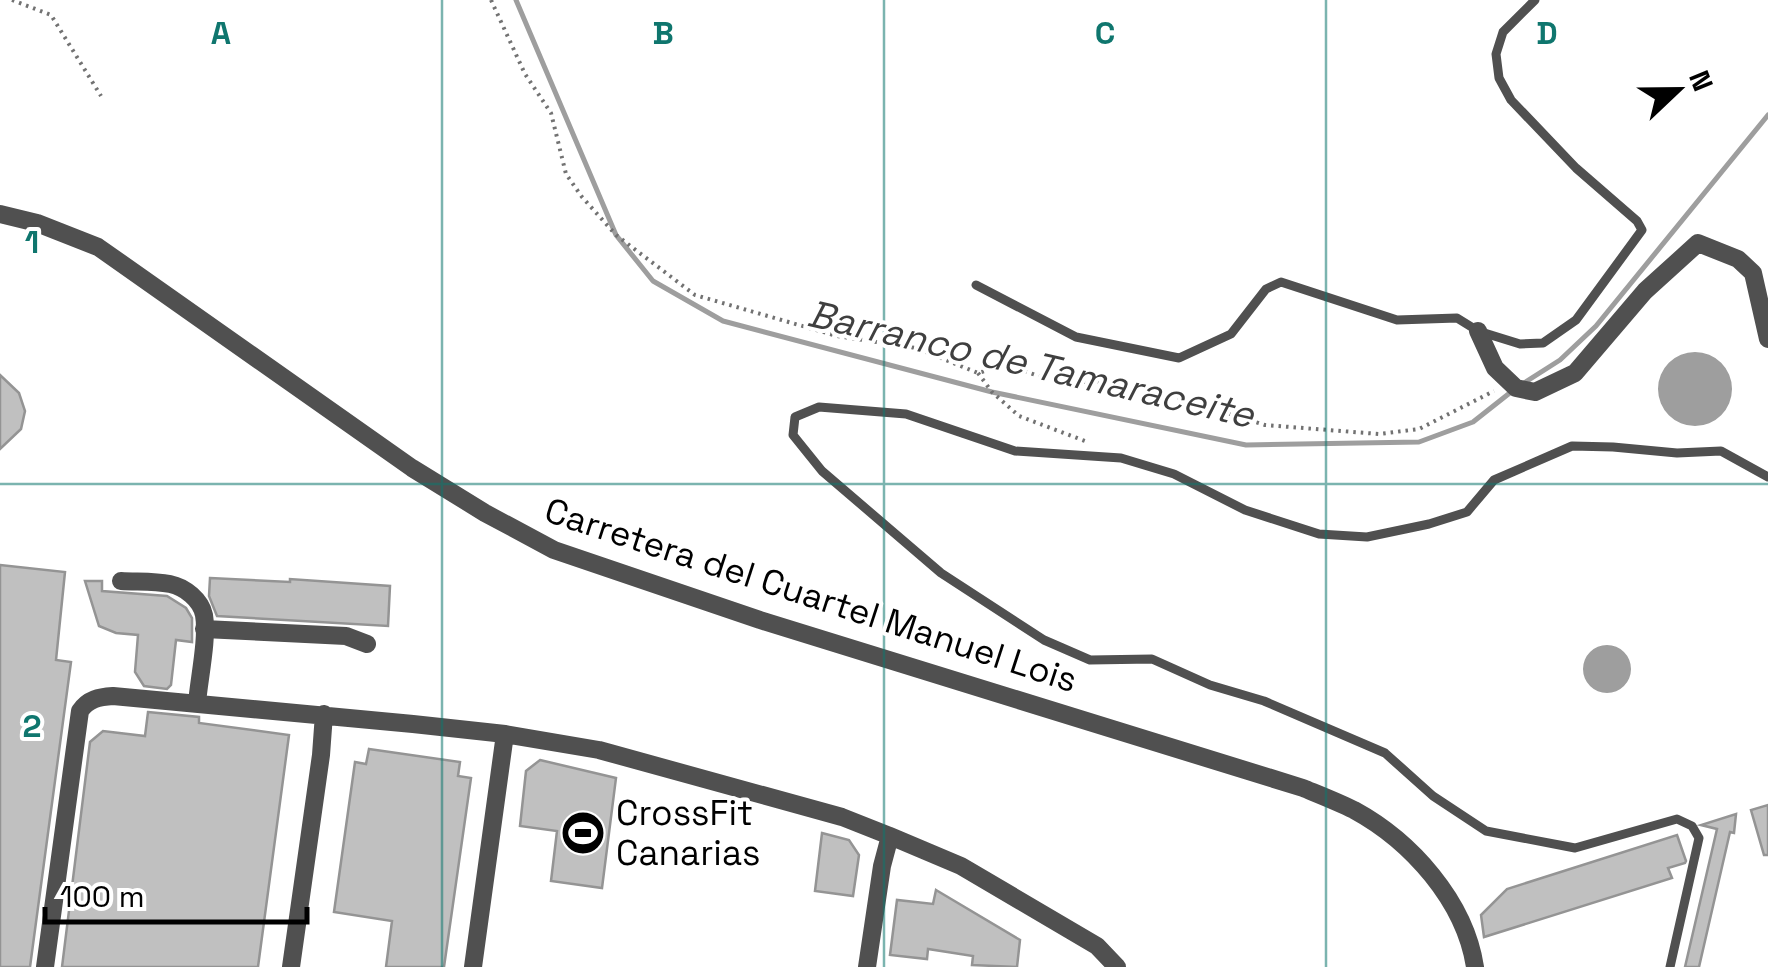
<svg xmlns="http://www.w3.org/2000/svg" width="1768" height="967" font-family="'Space Grotesk',sans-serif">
	<rect width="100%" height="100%" fill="#fff"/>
	<path fill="#9e9e9e" d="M1658 389a37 37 0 1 1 74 0a37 37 0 1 1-74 0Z
		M1583 669a24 24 0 1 1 48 0a24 24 0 1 1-48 0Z"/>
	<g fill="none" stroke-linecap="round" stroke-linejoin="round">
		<path stroke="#9e9e9e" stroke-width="5" d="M516 0 616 235 653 281 723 321 992 392 1246 445 1419 442 1473 422 1511 392
			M1524 383 1560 360 1596 326 1768 115"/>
	</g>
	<path fill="#c0c0c0" stroke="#949494" stroke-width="2.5" d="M0 375 19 393 25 411 21 429 0 449Z
		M0 565 65 572 56 660 71 662 30 967H0Z
		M210 578 290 582V579L390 586 388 626 217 616 209 596Z
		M85 581H102V591L167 596 186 608 192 618V642L176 640 171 685 167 689 144 686 135 672 138 635 116 633 99 626Z
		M148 712 199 717V723L289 735 258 967H62L90 742 103 731 145 736Z
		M369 749 460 762 458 776 471 778 444 967H386L392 921 334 912 355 762 366 764Z
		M540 760 616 778 602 888 551 881 557 831 520 826 526 771Z
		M1768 805V855H1764L1751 810Z
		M1736 814 1734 833 1730 832 1699 967H1685L1717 829 1701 825Z
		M822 833 849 840 859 855 853 896 815 891Z
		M1677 835 1686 861 1685 863 1668 868 1672 878 1484 937 1481 915 1507 889Z
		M936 890 1020 940 1017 967 972 965 973 956 928 949 927 959 890 955 897 900 933 904Z"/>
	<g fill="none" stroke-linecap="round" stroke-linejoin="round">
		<path stroke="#727272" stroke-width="4" stroke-dasharray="2.5 5" stroke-linecap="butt" d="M12 0 51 15 101 96
			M491 0 525 74 551 113 566 174 582 197 616 235 695 295 837 336 916 348 978 373 1007 365 1056 382H1128L1265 425 1379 434 1419 429 1494 391
			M978 373 992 392 1019 416 1085 441"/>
		<path stroke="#505050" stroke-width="9" d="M976 285 1076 337 1179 358 1231 334 1266 289 1281 282 1397 320 1457 318 1478 331 1520 344 1543 343 1576 320 1642 230 1637 221 1576 168 1511 100 1499 78 1496 54 1503 32 1535 0
			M1670 967 1699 838 1692 826 1677 819 1575 848 1486 831 1433 796 1385 753 1264 701 1210 685 1152 659 1090 660 1044 640 941 573 822 471 793 435 795 417 819 407 906 414 1015 451 1121 458 1174 474 1245 510 1319 534 1367 537 1429 524 1467 512 1494 480 1572 446 1613 447 1677 453 1721 451 1768 477"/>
		<path stroke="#505050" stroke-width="18" d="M0 214 37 223 98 247 412 468 485 513 554 550 760 620 1303 788C1320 795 1338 802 1354 810 1411 841 1465 901 1475 967
			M1478 331 1495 368 1516 388 1535 392 1575 373 1645 291 1698 243 1738 259 1753 273 1768 339
			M121 581C137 582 154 581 170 584 185 587 201 600 204 615 208 638 199 679 197 703
			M204 629 346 636 367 644
			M45 967 80 711C88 699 99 697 113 696L413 724 505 734 599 750 842 817 890 836 961 866 1097 946 1117 967
			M291 967 321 755 324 714
			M473 967 505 734
			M867 967 882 866 890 836"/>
	</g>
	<path fill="none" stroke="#0f766e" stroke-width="2.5" stroke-opacity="0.55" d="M442 0V967M884 0V967M1326 0V967M0 484H1768"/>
	<defs>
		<symbol id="stadium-disc" viewBox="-11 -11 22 22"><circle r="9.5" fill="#000" stroke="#fff"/><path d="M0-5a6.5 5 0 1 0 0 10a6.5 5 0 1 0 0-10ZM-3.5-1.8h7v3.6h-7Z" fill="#fff"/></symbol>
	</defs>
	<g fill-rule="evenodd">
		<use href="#stadium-disc" x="558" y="808" width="50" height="50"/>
	</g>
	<g text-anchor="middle" stroke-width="8" stroke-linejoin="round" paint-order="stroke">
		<g font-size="35" fill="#000" stroke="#fff">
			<text transform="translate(811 595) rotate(18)" y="12">Carretera del Cuartel Manuel Lois</text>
		</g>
		<g font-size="35" fill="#000" stroke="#fff" text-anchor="start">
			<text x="616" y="825">CrossFit<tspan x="616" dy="40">Canarias</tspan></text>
		</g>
		<g font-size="38" font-style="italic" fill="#3f3f3f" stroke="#fff">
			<text transform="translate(1031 364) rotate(13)" y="13">Barranco de Tamaraceite</text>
		</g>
	</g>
	<g font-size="32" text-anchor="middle" font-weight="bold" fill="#0f766e" stroke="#fff" stroke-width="8" stroke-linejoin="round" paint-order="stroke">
		<text x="221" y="44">A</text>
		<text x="663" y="44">B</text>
		<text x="1105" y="44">C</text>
		<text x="1547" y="44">D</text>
		<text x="32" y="253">1</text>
		<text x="32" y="737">2</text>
	</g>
	<g transform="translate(1678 90) rotate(68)" stroke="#ffffff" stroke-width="8" paint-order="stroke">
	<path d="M0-8L18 38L0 25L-18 38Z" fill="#000000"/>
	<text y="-15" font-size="28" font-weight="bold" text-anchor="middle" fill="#000000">N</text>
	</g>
	<path d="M45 907v15h262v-15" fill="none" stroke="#000000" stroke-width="5"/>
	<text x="60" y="907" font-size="30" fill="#000000" stroke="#ffffff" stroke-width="8" paint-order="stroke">100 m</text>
</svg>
